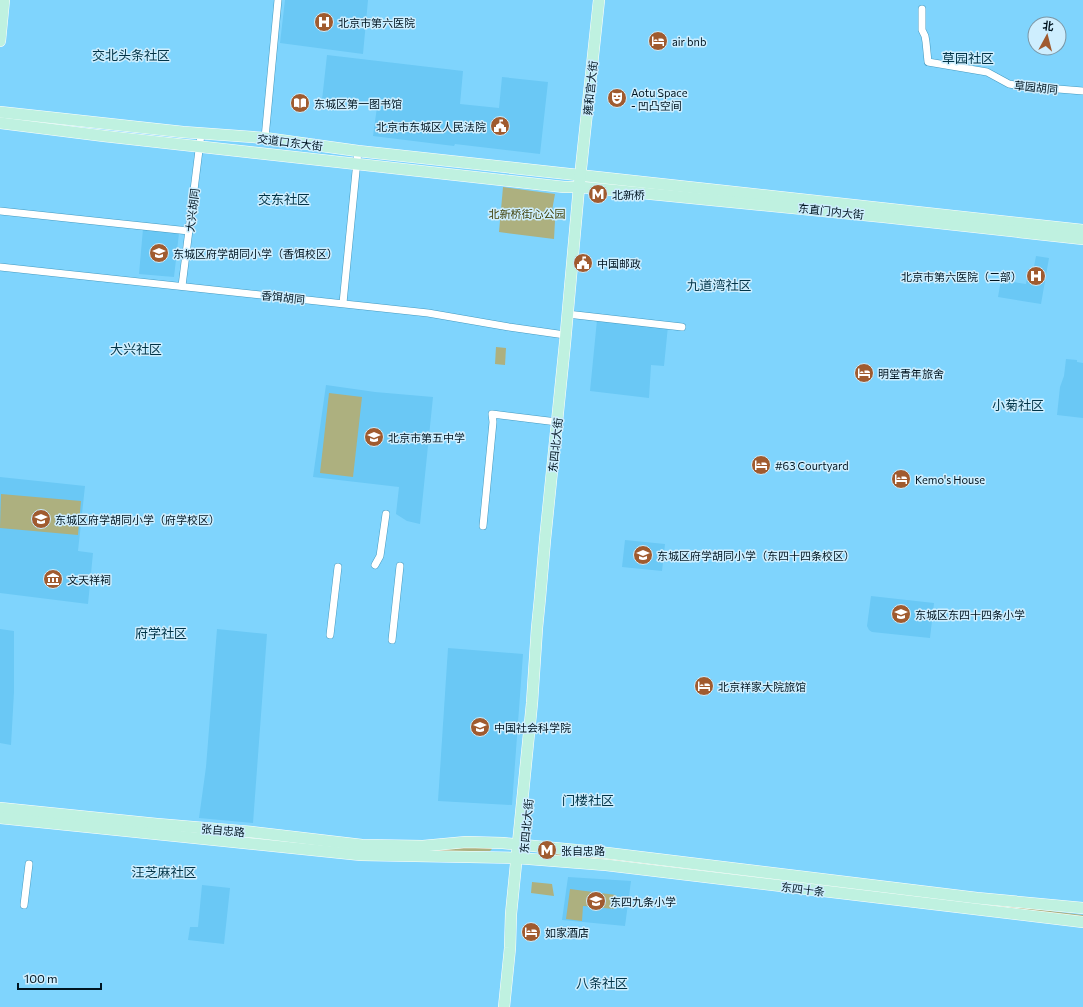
<svg xmlns="http://www.w3.org/2000/svg" width="1083" height="1007" viewBox="0 0 1083 1007" font-family="Commissioner,'Noto Sans SC',sans-serif">
  <style>
    .built { fill: #6ac8f5 }
    .green { fill: #adb07f }
    .lines { fill: none; stroke-linecap: round; stroke-linejoin: round }
    .minor-casing { stroke: #449ac1; stroke-width: 8 }
    .primary-casing { stroke: #fff; stroke-width: 12 }
    .minor { stroke: #fff; stroke-width: 7 }
    .primary { stroke: #bff1e0; stroke-width: 11 }
    .labels { text-anchor: middle; dominant-baseline: central; stroke-width: 3; stroke-linejoin: round; paint-order: stroke }
    .poi-label { font-size: 11px; fill: #001521; stroke: #ceeefe; text-anchor: start }
    .street-label { font-size: 11px; fill: #001521; stroke: #ceeefe }
    .park-label { font-size: 11px; fill: #41420b; stroke: #ceeefe }
    .quarter-label { font-size: 13px; fill: #003347; stroke: #ceeefe }
  </style>
  <rect width="100%" height="100%" fill="#7fd4fd"/>
  <g class="built">
    <path d="M285,0H368L363,54L280,43Z"/>
    <path d="M327,55L463,71L460,104L499,108L502,77L548,82L540,154L455,144L454,146L373,136L377,107L322,100Z"/>
    <path d="M143,229L179,233L174,277L139,274Z"/>
    <path d="M1036,256L1049,258L1041,304L998,297L1001,280L1026,284L1028,272H1033Z"/>
    <path d="M597,320L668,326L664,366L651,365L649,398L590,391Z"/>
    <path d="M1066,359L1077,360V362L1083,363V418L1057,415L1060,387L1064,376Z"/>
    <path d="M326,385L375,392L433,397L420,524L407,521L396,514L399,487L313,477Z"/>
    <path d="M0,477L85,486L78,551L93,553L88,604L0,593Z"/>
    <path d="M625,540L665,544L662,571L622,567Z"/>
    <path d="M871,596L934,603L930,638L872,632L869,630L867,626Z"/>
    <path d="M0,629L14,631V692L11,745L0,743Z"/>
    <path d="M217,629L267,634L253,823L199,818L206,767Z"/>
    <path d="M448,648L523,654L512,805L438,801Z"/>
    <path d="M568,877L631,881L625,926L562,920Z"/>
    <path d="M202,885L230,888L224,944L188,940L190,927H198Z"/>
  </g>
  <g class="green">
    <path d="M503,187L555,194L551,216L555,221L554,239L499,232Z"/>
    <path d="M496,347L506,348L505,365L495,364Z"/>
    <path d="M329,393L362,397L353,477L320,473Z"/>
    <path d="M1,494L81,501L78,535L0,528Z"/>
    <path d="M438,847H491L492,849L490,851H456L432,852L386,848Z"/>
    <path d="M538,851L617,858L848,886L849,888L609,860L581,859L538,854Z"/>
    <path d="M532,882L552,884L554,896L531,893Z"/>
    <path d="M570,889L616,895L614,909L583,906L582,921L566,919Z"/>
    <path d="M986,903L1083,915V917L986,905Z"/>
  </g>
  <g class="lines">
    <defs>
      <g id="minor">
        <path d="M922,9V30L925,36L926,42L928,62L987,72L1009,84L1021,86L1083,91"/>
        <path d="M265,138L278,0"/>
        <path d="M0,211L189,231"/>
        <path d="M0,267L428,313L509,327L565,335"/>
        <path d="M182,286L201,134"/>
        <path d="M343,303L358,151"/>
        <path d="M567,314L682,327"/>
        <path d="M483,526L493,422L492,414L557,422"/>
        <path d="M375,565L380,556L386,514"/>
        <path d="M330,635L338,567"/>
        <path d="M392,640L400,566"/>
        <path d="M24,905L29,864"/>
      </g>
      <g id="primary">
        <path d="M0,41L4,0"/>
        <path d="M0,112L183,132L265,138L358,151L1083,230"/>
        <path d="M0,123L104,136L564,187H579L621,191L884,217L1083,239"/>
        <path d="M0,808L157,824L252,832L362,845L423,846L466,842L503,843L607,853L977,898L1083,908"/>
        <path d="M0,818L361,855L517,858L606,865L1083,922"/>
        <path d="M504,1007L510,948L511,914L532,703L537,628L540,598L545,540L565,343L579,187L599,0"/>
      </g>
    </defs>
    <use href="#minor" class="minor-casing"/>
    <use href="#primary" class="primary-casing"/>
    <use href="#minor" class="minor"/>
    <use href="#primary" class="primary"/>
  </g>
  <defs>
    <symbol id="hospital-disc" viewBox="-11 -11 22 22"><circle r="9.5" fill="#a05b2f" stroke="#ceeefe"/><path d="M-5-5h3v3.5h4V-5h3V5h-3V1.5h-4V5h-3Z" fill="#fff"/></symbol>
    <symbol id="hotel-disc" viewBox="-11 -11 22 22"><circle r="9.5" fill="#a05b2f" stroke="#ceeefe"/><path d="M-6-4.5h1.5V1H6V5H4.5V3h-9V5H-6ZM-4 0a1.8 1.8 0 1 1 3.6 0ZM.5 0V-2.5h3Q6-2.5 6 0Z" fill="#fff"/></symbol>
    <symbol id="theatre-disc" viewBox="-11 -11 22 22"><circle r="9.5" fill="#a05b2f" stroke="#ceeefe"/><path d="M-5-5.5Q0-4 5-5.5V0Q5 5 0 6Q-5 5-5 0ZM-3.3-2.5H-1v1.5H-3.3ZM1-2.5H3.3v1.5H1ZM-2.8 1Q0 5.5 2.8 1Z" fill="#fff"/></symbol>
    <symbol id="library-disc" viewBox="-11 -11 22 22"><circle r="9.5" fill="#a05b2f" stroke="#ceeefe"/><path d="M-6-4Q-3-5.5-.7-3.5V5Q-3 3-6 4ZM6-4Q3-5.5 .7-3.5V5Q3 3 6 4Z" fill="#fff"/></symbol>
    <symbol id="civic-disc" viewBox="-11 -11 22 22"><circle r="9.5" fill="#a05b2f" stroke="#ceeefe"/><path d="M-.6-6.5H3V-4.5H.6V-3L4-1V1h2V6H-6V1h2V-1L-.6-3ZM-1.2 2.5V6h2.4V2.5Z" fill="#fff"/></symbol>
    <symbol id="metro-disc" viewBox="-11 -11 22 22"><circle r="9.5" fill="#a05b2f" stroke="#ceeefe"/><path d="M-5.5 5V-5H-3L0 0L3-5H5.5V5H3V-.5L0 4L-3-.5V5Z" fill="#fff"/></symbol>
    <symbol id="school-disc" viewBox="-11 -11 22 22"><circle r="9.5" fill="#a05b2f" stroke="#ceeefe"/><path d="M0-5L7-2L0 1L-7-2ZM-4 1L0 2.5L4 1V4Q0 6-4 4Z" fill="#fff"/></symbol>
    <symbol id="museum-disc" viewBox="-11 -11 22 22"><circle r="9.5" fill="#a05b2f" stroke="#ceeefe"/><path d="M0-6L6-3V-2H-6V-3ZM-5-1h2V3h-2ZM-1-1h2V3h-2ZM3-1h2V3H3ZM-6 4H6V6H-6Z" fill="#fff"/></symbol>
    <symbol id="university-disc" viewBox="-11 -11 22 22"><circle r="9.5" fill="#a05b2f" stroke="#ceeefe"/><path d="M0-5L7-2L0 1L-7-2ZM-4 1L0 2.5L4 1V4Q0 6-4 4Z" fill="#fff"/></symbol>
  </defs>
  <g fill-rule="evenodd">
    <use href="#hospital-disc" x="313" y="11" width="22" height="22"/>
    <use href="#hotel-disc" x="647" y="30" width="22" height="22"/>
    <use href="#theatre-disc" x="606" y="87" width="22" height="22"/>
    <use href="#library-disc" x="289" y="92" width="22" height="22"/>
    <use href="#civic-disc" x="489" y="115" width="22" height="22"/>
    <use href="#metro-disc" x="587" y="183" width="22" height="22"/>
    <use href="#school-disc" x="148" y="242" width="22" height="22"/>
    <use href="#civic-disc" x="572" y="252" width="22" height="22"/>
    <use href="#hospital-disc" x="1025" y="265" width="22" height="22"/>
    <use href="#hotel-disc" x="853" y="362" width="22" height="22"/>
    <use href="#school-disc" x="363" y="426" width="22" height="22"/>
    <use href="#hotel-disc" x="750" y="454" width="22" height="22"/>
    <use href="#hotel-disc" x="890" y="468" width="22" height="22"/>
    <use href="#school-disc" x="30" y="508" width="22" height="22"/>
    <use href="#school-disc" x="632" y="544" width="22" height="22"/>
    <use href="#museum-disc" x="42" y="568" width="22" height="22"/>
    <use href="#school-disc" x="890" y="603" width="22" height="22"/>
    <use href="#hotel-disc" x="693" y="675" width="22" height="22"/>
    <use href="#university-disc" x="469" y="716" width="22" height="22"/>
    <use href="#metro-disc" x="536" y="839" width="22" height="22"/>
    <use href="#school-disc" x="585" y="890" width="22" height="22"/>
    <use href="#hotel-disc" x="520" y="921" width="22" height="22"/>
  </g>
  <g class="labels">
    <g class="poi-label">
      <text x="338" y="22">北京市第六医院</text>
      <text x="672" y="41">air bnb</text>
      <text x="631" y="92">Aotu Space<tspan x="631" dy="13">- 凹凸空间</tspan></text>
      <text x="314" y="103">东城区第一图书馆</text>
      <text x="486" y="126" text-anchor="end">北京市东城区人民法院</text>
      <text x="612" y="194">北新桥</text>
      <text x="173" y="253">东城区府学胡同小学（香饵校区）</text>
      <text x="597" y="263">中国邮政</text>
      <text x="1022" y="276" text-anchor="end">北京市第六医院（二部）</text>
      <text x="878" y="373">明堂青年旅舍</text>
      <text x="388" y="437">北京市第五中学</text>
      <text x="775" y="465">#63 Courtyard</text>
      <text x="915" y="479">Kemo's House</text>
      <text x="55" y="519">东城区府学胡同小学（府学校区）</text>
      <text x="657" y="555">东城区府学胡同小学（东四十四条校区）</text>
      <text x="67" y="579">文天祥祠</text>
      <text x="915" y="614">东城区东四十四条小学</text>
      <text x="718" y="686">北京祥家大院旅馆</text>
      <text x="494" y="727">中国社会科学院</text>
      <text x="561" y="850">张自忠路</text>
      <text x="610" y="901">东四九条小学</text>
      <text x="545" y="932">如家酒店</text>
    </g>
    <g class="street-label">
      <text transform="translate(1036 87) rotate(6)">草园胡同</text>
      <text transform="translate(590 88) rotate(-84)">雍和宫大街</text>
      <text transform="translate(290 142) rotate(7)">交道口东大街</text>
      <text transform="translate(192 210) rotate(-83)">大兴胡同</text>
      <text transform="translate(831 211) rotate(6)">东直门内大街</text>
      <text transform="translate(283 297) rotate(6)">香饵胡同</text>
      <text transform="translate(555 445) rotate(-84)">东四北大街</text>
      <text transform="translate(526 826) rotate(-85)">东四北大街</text>
      <text transform="translate(223 830) rotate(5)">张自忠路</text>
      <text transform="translate(803 889) rotate(7)">东四十条</text>
    </g>
    <g class="park-label">
      <text x="527" y="213">北新桥街心公园</text>
    </g>
    <g class="quarter-label">
      <text x="131" y="55">交北头条社区</text>
      <text x="968" y="58">草园社区</text>
      <text x="284" y="199">交东社区</text>
      <text x="719" y="285">九道湾社区</text>
      <text x="136" y="349">大兴社区</text>
      <text x="1018" y="405">小菊社区</text>
      <text x="161" y="633">府学社区</text>
      <text x="588" y="800">门楼社区</text>
      <text x="164" y="872">汪芝麻社区</text>
      <text x="602" y="983">八条社区</text>
    </g>
  </g>
  <g transform="translate(1047 36) rotate(7)"><circle r="19" fill="#ceeefe" stroke="#7c97a6"/>
  <path d="M0-3L7 15L0 10L-7 15Z" fill="#a05b2f"/>
  <text y="-6" font-size="11" font-weight="bold" text-anchor="middle" fill="#001521">北</text>
  </g>
  <path d="M18 983v6h83v-6" fill="none" stroke="#001521" stroke-width="2"/>
  <text x="24" y="983" font-size="12" fill="#001521" stroke="#ceeefe" stroke-width="3" paint-order="stroke">100 m</text>
</svg>
